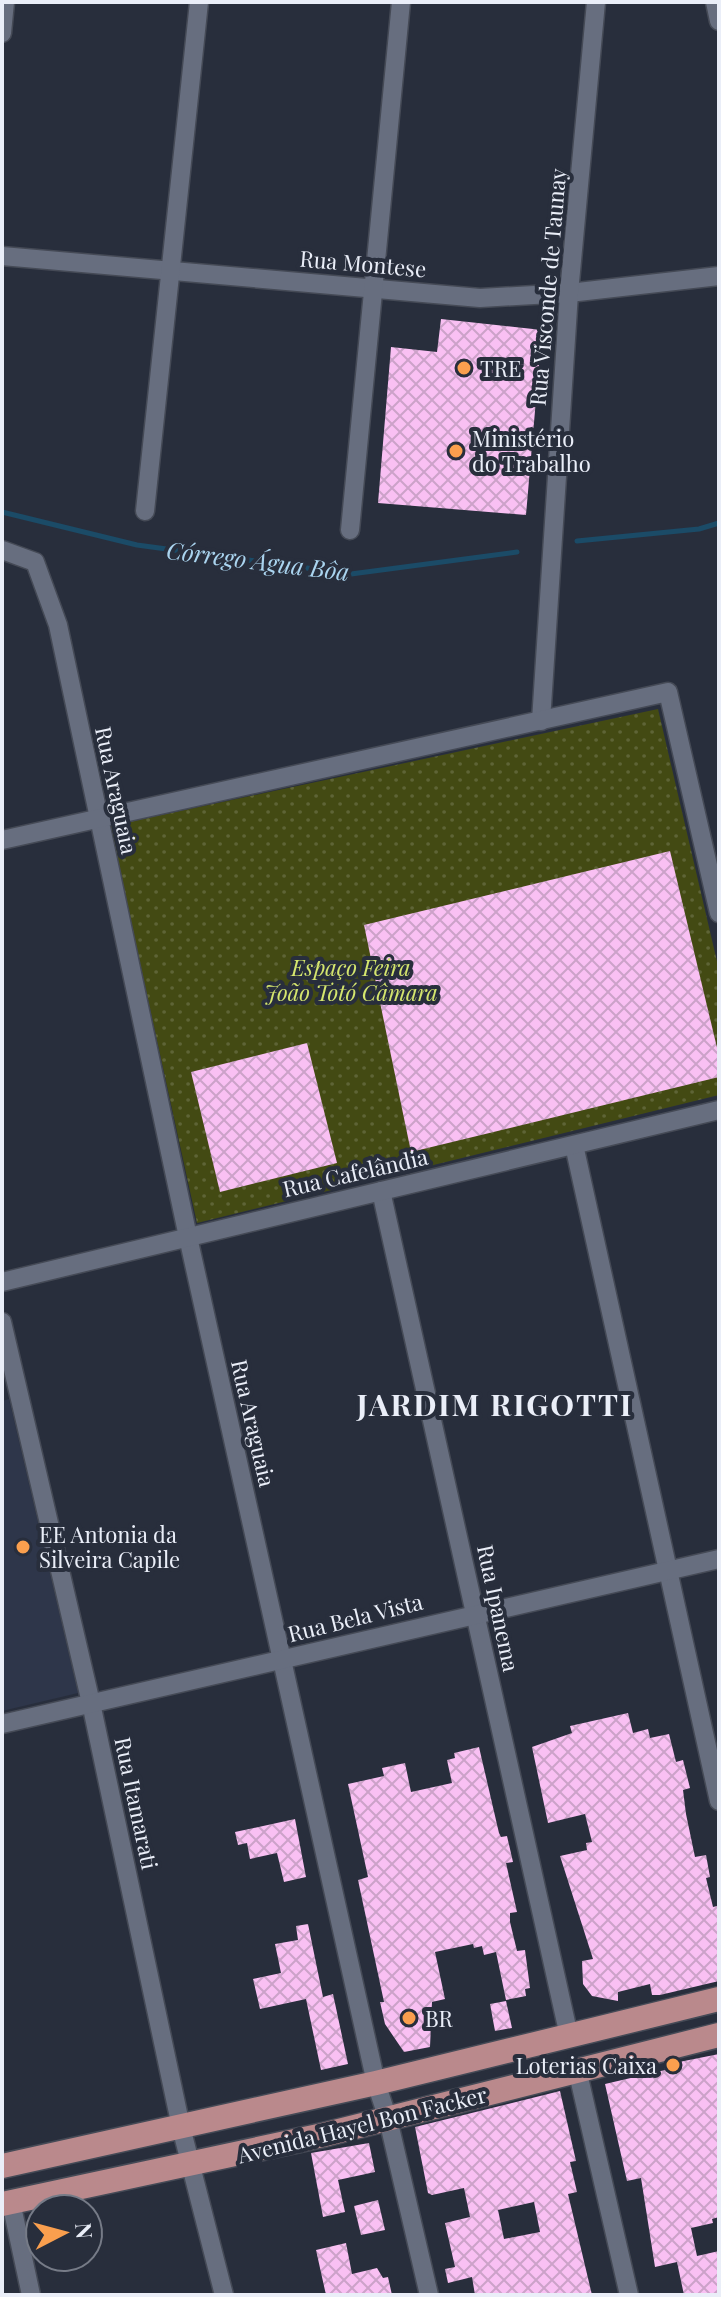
<svg xmlns="http://www.w3.org/2000/svg" width="721" height="2297" viewBox="0 0 721 2297" font-family="'Playfair Display',serif">
  <style>
    .built { fill: #2e364a }
    .park { fill: url(#park-dots) }
    .lines { fill: none; stroke-linecap: round; stroke-linejoin: round }
    .stream { stroke: #1b4b67; stroke-width: 5 }
    .building { fill: url(#building-cross-hatch); fill-rule: evenodd }
    .minor-casing { stroke: #454a56; stroke-width: 21 }
    .major-casing { stroke: #454a56; stroke-width: 27 }
    .minor { stroke: #676e7f; stroke-width: 18 }
    .major { stroke: #ba898c; stroke-width: 24 }
    .poi-dot { fill: #fa9f4e; stroke: #282e3c; stroke-width: 3 }
    .labels { text-anchor: middle; dominant-baseline: central; stroke-width: 8; stroke-linejoin: round; paint-order: stroke }
    .street-label { font-size: 22px; fill: #eaeef8; stroke: #282e3c }
    .poi-label { font-size: 22px; fill: #eaeef8; stroke: #282e3c; text-anchor: start }
    .park-label { font-size: 22px; font-style: italic; fill: #d5e66e; stroke: #282e3c }
    .water-label { font-size: 24px; font-style: italic; fill: #aad4ef; stroke: #282e3c }
    .district-label { font-size: 30px; font-weight: bold; letter-spacing: 2px; fill: #eaeef8; stroke: #282e3c }
  </style>
  <defs>
    <pattern id="park-dots" width="8" height="8" patternUnits="userSpaceOnUse" patternTransform="scale(2)"><rect width="8" height="8" fill="#434a13"/><path d="M2 2h.1M6 6h.1" fill="none" stroke="#5e6436" stroke-width="1.8" stroke-linecap="round"/></pattern>
    <pattern id="building-cross-hatch" width="8" height="8" patternUnits="userSpaceOnUse" patternTransform="scale(2)"><rect width="8" height="8" fill="#f9c0f3"/><path d="M0 0l8 8M0 8l8-8" fill="none" stroke="#cca2c9"/></pattern>
  </defs>
  <rect width="100%" height="100%" fill="#282e3c"/>
  <path class="built" d="M9,1399L78,1693L2,1711V1401Z"/>
  <path class="park" d="M658,709L719,970V1095L197,1223L110,826Z"/>
  <g class="lines">
    <g class="stream">
      <path d="M2,512L137,545L351,574L517,552"/>
      <path d="M577,541L699,529L719,523"/>
    </g>
  </g>
  <g class="building">
    <path d="M441,319L542,330L526,515L378,503L391,347L437,352Z"/>
    <path d="M670,851L719,1056V1077L411,1152L364,925Z"/>
    <path d="M307,1043L337,1163L220,1192L191,1072Z"/>
    <path d="M628,1713L633,1733L648,1729L650,1738L669,1734L676,1762L683,1760L690,1788L683,1790L686,1814L695,1857L706,1855L710,1877L706,1878L713,1907L717,1906L719,1914V1981L660,1995H652L650,1984L618,1992V2001L592,1996L583,1984L582,1961L593,1959L560,1856L587,1850L586,1843L592,1842L585,1814L548,1823L532,1747L572,1733L570,1726Z"/>
    <path d="M479,1747L499,1833L501,1837L507,1836L513,1862L506,1863L517,1912L510,1913V1922L517,1951L525,1950L530,1988L525,1989L526,1996L506,2000L496,1952L484,1955L482,1946L474,1948L473,1944L435,1952L445,1999L432,2002L430,2047L404,2052L385,2024L380,2002H384L358,1880L368,1877L348,1784L384,1776L382,1768L405,1763L411,1792L452,1783L447,1760L455,1758L454,1753Z"/>
    <path d="M295,1819L306,1877L284,1882L277,1853L250,1859L247,1843L238,1845L235,1832Z"/>
    <path d="M308,1924L323,1997L333,1994L348,2064L321,2070L306,1999L260,2009L253,1979L281,1973L275,1944L298,1940L296,1926Z"/>
    <path d="M506,2001L512,2028L495,2031L490,2004Z"/>
    <path d="M719,2054V2217L712,2219L713,2223L691,2228L697,2256L719,2251V2295H684L677,2262L655,2267L641,2178L627,2181L605,2084L665,2070L664,2065Z"/>
    <path d="M560,2091L576,2161L570,2162L577,2192L568,2194L592,2295H475L472,2277L448,2283L445,2269L455,2267L445,2223L470,2217L464,2188L432,2195L428,2193L415,2127ZM534,2202L540,2232L504,2239L498,2210Z"/>
    <path d="M369,2143L375,2172L338,2180L345,2212L323,2217L311,2153Z"/>
    <path d="M378,2200L385,2230L361,2235L354,2206Z"/>
    <path d="M346,2243L352,2274L377,2268L383,2278L388,2277L392,2295H326L316,2250Z"/>
  </g>
  <g class="lines">
    <defs>
      <g id="minor">
        <path d="M715,2L719,21"/>
        <path d="M2,33L5,2"/>
        <path d="M2,256L480,298L569,293L719,276"/>
        <path d="M145,511L199,2"/>
        <path d="M350,530L401,2"/>
        <path d="M2,550L35,562L58,625L188,1237L376,2083L388,2119L429,2295"/>
        <path d="M541,721L569,293L596,2"/>
        <path d="M2,840L668,692L719,913"/>
        <path d="M574,1145L719,1801"/>
        <path d="M381,1191L569,2036"/>
        <path d="M2,1282L719,1110"/>
        <path d="M2,1322L91,1703L181,2127L224,2295"/>
        <path d="M2,1724L719,1559"/>
        <path d="M577,2069L629,2295"/>
        <path d="M11,2202L31,2295"/>
      </g>
      <g id="major">
        <path d="M2,2166L376,2083L719,1999"/>
        <path d="M2,2204L323,2135L719,2035"/>
      </g>
    </defs>
    <use href="#minor" class="minor-casing"/>
    <use href="#major" class="major-casing"/>
    <use href="#minor" class="minor"/>
    <use href="#major" class="major"/>
  </g>
  <g class="poi-dot">
    <circle cx="464" cy="368" r="8"/>
    <circle cx="456" cy="451" r="8"/>
    <circle cx="23" cy="1547" r="8"/>
    <circle cx="409" cy="2018" r="8"/>
    <circle cx="673" cy="2065" r="8"/>
  </g>
  <g class="labels">
    <g class="street-label">
      <text transform="translate(363 263) rotate(5)">Rua Montese</text>
      <text transform="translate(547 287) rotate(-85)">Rua Visconde de Taunay</text>
      <text transform="translate(117 790) rotate(78)">Rua Araguaia</text>
      <text transform="translate(355 1172) rotate(-13)">Rua Cafelândia</text>
      <text transform="translate(254 1423) rotate(77)">Rua Araguaia</text>
      <text transform="translate(499 1608) rotate(78)">Rua Ipanema</text>
      <text transform="translate(355 1617) rotate(-14)">Rua Bela Vista</text>
      <text transform="translate(137 1803) rotate(78)">Rua Itamarati</text>
      <text transform="translate(362 2124) rotate(-14)">Avenida Hayel Bon Facker</text>
    </g>
    <g class="poi-label">
      <text x="480" y="368">TRE</text>
      <text x="472" y="438">Ministério<tspan x="472" dy="25">do Trabalho</tspan></text>
      <text x="39" y="1534">EE Antonia da<tspan x="39" dy="25">Silveira Capile</tspan></text>
      <text x="425" y="2018">BR</text>
      <text x="657" y="2065" text-anchor="end">Loterias Caixa</text>
    </g>
    <g class="park-label">
      <text x="351" y="967">Espaço Feira<tspan x="351" dy="25">João Totó Câmara</tspan></text>
    </g>
    <g class="water-label">
      <text transform="translate(258 560) rotate(7)">Córrego Água Bôa</text>
    </g>
    <g class="district-label">
      <text x="495" y="1404">JARDIM RIGOTTI</text>
    </g>
  </g>
  <rect width="721" height="2297" fill="none" stroke="#eaeef8" stroke-width="8"/>
  <g transform="translate(64 2233) rotate(84)"><circle r="38" fill="#282e3c" stroke="#767b87" stroke-width="2"/>
  <path d="M0-6L14 30L0 20L-14 30Z" fill="#fa9f4e"/>
  <text y="-12" font-size="22" font-weight="bold" text-anchor="middle" fill="#eaeef8">N</text>
  </g>
</svg>
